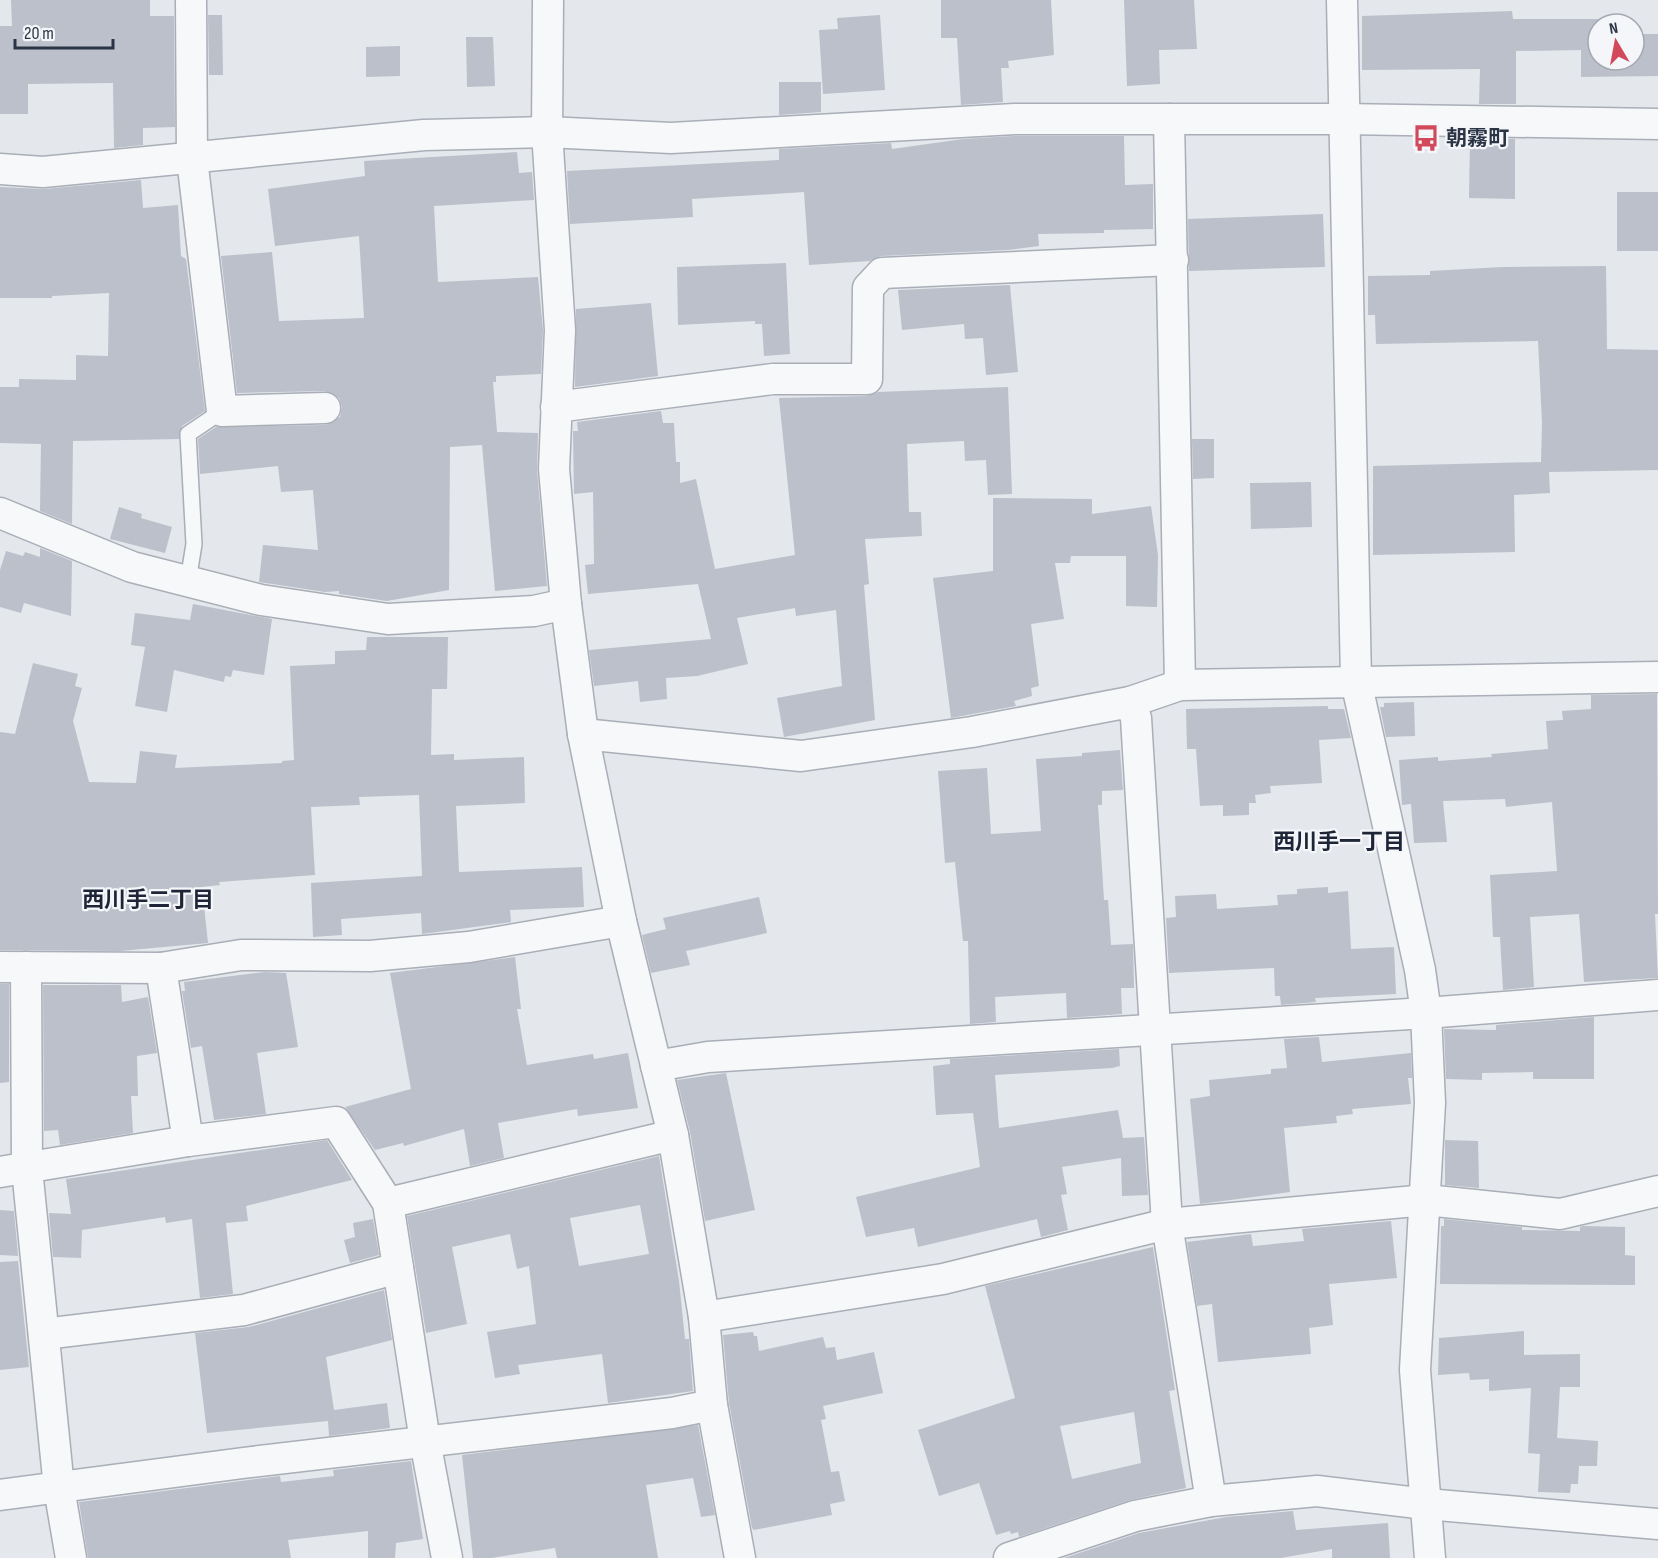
<svg xmlns="http://www.w3.org/2000/svg" width="1658" height="1558" viewBox="0 0 1658 1558" font-family="'Sofia Sans Condensed','Noto Sans JP',sans-serif">
  <style>
    .building { fill: #bbc0ca; fill-rule: evenodd }
    .lines { fill: none; stroke-linecap: round; stroke-linejoin: round }
    .lane-casing { stroke: #a9aeb7; stroke-width: 18 }
    .street-casing { stroke: #a9aeb7; stroke-width: 33 }
    .lane { stroke: #f7f8fa; stroke-width: 15 }
    .street { stroke: #f7f8fa; stroke-width: 30 }
    .labels { text-anchor: middle; dominant-baseline: central; stroke-width: 4.5; stroke-linejoin: round; paint-order: stroke }
    .poi-label { font-size: 21px; font-weight: bold; fill: #2b3445; stroke: #f4f6f9; text-anchor: start }
    .neighbourhood-label { font-size: 22px; font-weight: bold; fill: #1d2536; stroke: #f4f6f9 }
  </style>
  <rect width="100%" height="100%" fill="#e4e7ec"/>
  <g class="building">
    <path d="M11,0H150V16H174L175,127L143,128V145L114,148L113,83L28,84V114H0V26H12Z"/>
    <path d="M941,0H1051L1054,55L1008,61L1009,68H1001L1003,102L961,105L957,38H941Z"/>
    <path d="M1124,0H1194L1197,49L1159,50L1160,84L1127,86Z"/>
    <path d="M1512,11L1513,19H1627V24H1598V60H1634V34H1658V76L1581,77V50L1516,51V104H1479L1480,69L1362,70V16Z"/>
    <path d="M208,15H222L223,75H209Z"/>
    <path d="M880,15L885,90L823,94L819,30L838,29L837,18Z"/>
    <path d="M466,37H493L495,86L467,87Z"/>
    <path d="M400,46V76L366,77V47Z"/>
    <path d="M779,82H821V112L779,115Z"/>
    <path d="M1013,136H1124L1125,185L1153,184V229L1104,230V233L1038,234L1039,246L1007,250L881,256L870,261L809,265L804,192L692,199L693,217L570,224L567,171L779,160V149L891,143L892,149L963,139Z"/>
    <path d="M1470,138L1515,139V199L1469,198Z"/>
    <path d="M517,152L519,173L532,172L534,200L434,206L438,282L538,277L543,330L541,374L496,376V382H493L497,432L538,433L537,470L547,586L495,591L482,445L450,447L449,590L387,601L339,594V591L325,592L259,582L263,545L318,550L313,490L281,492L278,466L200,474L198,439L216,427L326,425L340,417L342,407L339,398L325,391L237,393L221,256L272,252L279,321L364,318L359,236L275,246L268,189L365,176L364,161Z"/>
    <path d="M141,180L143,208L178,205L181,256L186,259L205,411L182,426L179,439L73,441L72,524L40,511L41,444L0,443V387H19V379L76,380V355L108,356L109,293L52,296V298H0V187L44,189Z"/>
    <rect x="1617" y="192" width="41" height="59"/>
    <path d="M1323,214L1325,267L1189,271L1188,219Z"/>
    <path d="M786,263L790,354L764,356L762,324H755V321L678,325L677,267Z"/>
    <path d="M1606,266L1607,349L1658,350V470L1549,472L1550,493L1514,495L1515,552L1373,555V466L1541,462L1542,423L1538,341L1376,344L1375,315H1368V276L1430,275V271L1502,267Z"/>
    <path d="M1010,285L1018,372L986,375L983,338L965,339L964,324L902,330L898,290Z"/>
    <path d="M651,303L658,376L575,387L576,309Z"/>
    <path d="M1008,387L1012,494L988,495L986,460L965,461L964,441L907,444L909,512H921L922,536L865,539L869,584L864,585L875,720L784,737L777,698L842,686L836,610L796,616L795,608L737,618L748,664L697,676L666,678L667,699L640,702L638,681L594,686L589,650L711,639L698,584L588,594L585,565L594,564L593,492L574,494L573,431H578L577,422L661,411L663,423H674L676,462H680V483L696,479L715,569L795,555L779,398L867,396L878,392Z"/>
    <path d="M1192,439H1214V478L1193,479Z"/>
    <path d="M1311,482L1312,527L1251,529L1250,483Z"/>
    <path d="M993,498L1092,499V514L1151,506L1158,555L1157,607L1126,606V556H1071L1070,563H1055L1064,619L1031,624L1039,686L1031,688L1032,696L1014,701L1016,706L951,718L933,578L993,571Z"/>
    <path d="M119,507L142,514L141,518L172,527L165,553L110,539Z"/>
    <path d="M40,548L72,561L71,616L24,603L21,613L0,607V570L6,551L23,556L25,552L40,557Z"/>
    <path d="M193,604L272,619L264,675L233,670L231,677L225,676L224,682L174,670L167,712L135,706L145,647L131,645L135,613L190,620Z"/>
    <path d="M367,637H448L447,689H432L431,755L454,754V760L524,757L525,803L456,806L459,872L582,867L584,907L510,910L511,922L422,934L421,913L341,919L342,935L313,937L311,883L422,876L419,795L359,797L360,805L311,807L315,875L219,882L220,885L202,887L208,943L120,951L0,950V732L15,734L33,663L78,674L75,686L82,688L73,721L89,782L136,783L140,751L177,755L175,768L282,763V761L294,760L290,666L335,664V651L366,650Z"/>
    <path d="M1657,694L1658,914H1655L1658,978L1584,982L1579,914L1530,917L1534,987L1503,990L1500,937H1493L1490,875L1557,871L1552,802L1506,807L1505,799L1443,801L1447,842L1414,843L1411,804L1402,805L1399,760L1438,757V761L1492,757L1491,754L1548,749L1546,721L1563,720L1562,711L1591,709V695Z"/>
    <path d="M1414,702L1415,736L1386,737L1380,707H1384V703Z"/>
    <path d="M1328,706V709H1344L1351,738L1319,740L1322,783L1270,786L1271,793L1255,795L1256,803H1249V815L1223,816V805L1200,806L1196,749H1187L1186,709Z"/>
    <path d="M1120,750L1123,790L1102,791V805H1098L1104,900H1108L1111,945L1133,944L1134,988H1121L1122,1014L1067,1018L1066,993L995,997L996,1022L970,1024L968,941H963L955,862L945,863L938,771L987,768L991,834L1041,831L1036,759L1082,756V753Z"/>
    <path d="M1328,887V893L1348,891L1351,949L1394,947L1396,994L1315,998L1316,1002L1281,1005L1280,996H1275L1274,968L1169,973L1166,918L1176,917L1175,896L1216,894L1217,909L1278,905L1277,895L1297,894V889Z"/>
    <path d="M759,897L767,933L686,951L690,965L651,973L642,935L666,929L663,918Z"/>
    <path d="M515,957L521,1009H517L527,1065L593,1054L594,1059L628,1053L638,1108L578,1116L577,1109L498,1123L504,1158L470,1166L464,1129L404,1146L403,1143L375,1150L345,1107L411,1089L390,973Z"/>
    <path d="M265,972L286,973L298,1047L257,1053L266,1114L214,1120L202,1046L191,1048L182,991H185L184,982Z"/>
    <path d="M0,984H9V1082L0,1083Z"/>
    <path d="M43,985H121L122,1002L148,997L157,1053L137,1056L138,1096H131L133,1133L60,1145L58,1130L44,1131Z"/>
    <path d="M1594,1017V1079H1533V1072L1482,1073V1080L1446,1079L1444,1029L1496,1030V1025Z"/>
    <path d="M1319,1037L1322,1062L1411,1053L1412,1078H1408L1411,1104L1352,1109L1353,1114L1336,1116L1337,1123L1284,1128L1290,1192L1200,1204L1190,1099L1210,1096L1209,1080L1271,1074V1069L1287,1068L1284,1039Z"/>
    <path d="M1119,1049L1120,1066L1112,1068L995,1075L999,1128L1118,1110L1123,1138L1144,1137L1148,1195L1122,1196L1121,1158L1062,1167L1067,1194L1061,1195L1068,1230L1041,1237L1037,1219L918,1247L914,1228L866,1237L856,1197L980,1167L973,1113L936,1115L933,1066L950,1064V1059Z"/>
    <path d="M726,1073L755,1210L705,1221L690,1132L677,1080Z"/>
    <path d="M327,1140L352,1180L246,1206L248,1221L226,1223L233,1294L200,1298L192,1219L166,1223L165,1217L82,1230L81,1258L53,1257L49,1213L71,1214L66,1179Z"/>
    <path d="M1445,1140L1478,1141L1479,1188L1445,1185Z"/>
    <path d="M659,1156L679,1281L685,1339H689L693,1391L608,1403L602,1354L518,1365L520,1374L495,1378L487,1332L536,1324L529,1266L517,1269L510,1234L452,1247L467,1324L426,1333L407,1216ZM640,1205L649,1254L579,1266L570,1218Z"/>
    <path d="M0,1210L14,1211L18,1256L0,1255Z"/>
    <path d="M373,1219L379,1255L350,1263L344,1240L355,1237L353,1223Z"/>
    <path d="M1444,1219L1522,1227V1230L1580,1231V1227L1583,1226L1625,1227V1255L1635,1256V1285L1440,1284L1441,1226H1444Z"/>
    <path d="M1391,1221L1397,1278L1329,1284L1333,1325L1309,1328L1311,1354L1218,1362L1212,1304L1197,1306L1187,1242L1251,1234L1253,1246L1304,1241L1302,1229Z"/>
    <path d="M1153,1247L1175,1390L1169,1391L1186,1488L1130,1500L1019,1537L1018,1532L1011,1534L1010,1531L996,1535L979,1483L939,1496L918,1430L1015,1398L985,1286ZM1134,1412L1141,1463L1072,1479L1060,1426Z"/>
    <path d="M18,1261L29,1367L0,1370V1262Z"/>
    <path d="M384,1290L392,1340L326,1357L334,1410L387,1403L390,1428L329,1436L328,1421L207,1433L195,1333L249,1327Z"/>
    <path d="M1524,1331V1355L1580,1354V1387H1560L1557,1438L1598,1441L1597,1466H1579L1578,1484H1571L1570,1493L1538,1492L1540,1454L1528,1453L1531,1388L1489,1391V1379L1470,1380L1469,1373L1438,1375L1439,1338Z"/>
    <path d="M753,1332L754,1336H757L759,1351L823,1337L826,1348L835,1347L837,1360L874,1352L883,1393L823,1406L826,1419L821,1420L831,1472L839,1471L845,1501L830,1504L832,1515L754,1530L752,1528L729,1403L723,1335Z"/>
    <path d="M698,1425L715,1515L701,1517L693,1478L646,1485L658,1558H557L555,1548L491,1558H473L462,1455Z"/>
    <path d="M411,1461L423,1539L396,1543L395,1558H368V1531L288,1540L291,1558H88L79,1502L280,1476L281,1482L334,1476L333,1470Z"/>
    <path d="M1293,1511L1296,1530L1388,1523L1390,1558H1332V1549L1281,1558H1064L1139,1533L1226,1517Z"/>
  </g>
  <g class="lines">
    <defs>
      <path id="lane" d="M188,581L194,544L188,434L222,411"/>
      <g id="street">
        <path d="M191,0L192,159L222,411L325,408"/>
        <path d="M548,0L547,132L560,330L554,469L566,604L583,734L621,921L673,1135L704,1317L712,1405L740,1558"/>
        <path d="M1342,0L1356,681L1420,970L1426,1013L1430,1103L1415,1370L1430,1558"/>
        <path d="M1169,119L1180,685"/>
        <path d="M0,169L43,172L424,135L547,132L671,138L1015,119H1343L1658,124"/>
        <path d="M556,407L773,379H867L868,288L882,273L1173,260"/>
        <path d="M0,513L132,567L261,600L388,619L534,611L566,604"/>
        <path d="M1130,702L1136,718L1167,1224L1211,1501"/>
        <path d="M583,734L801,756L972,732L1130,702L1180,685L1658,677"/>
        <path d="M0,967L161,968L241,955L370,956L469,947L621,921"/>
        <path d="M26,967L27,1169L59,1488L71,1558"/>
        <path d="M656,1066L708,1057L1426,1013L1658,995"/>
        <path d="M188,1141L336,1122L388,1203L425,1441L447,1558"/>
        <path d="M0,1172L188,1141L161,968"/>
        <path d="M388,1203L673,1135"/>
        <path d="M704,1317L943,1279L1167,1224L1426,1200L1560,1214L1658,1191"/>
        <path d="M44,1334L244,1310L398,1268"/>
        <path d="M0,1495L243,1463L672,1413L712,1405"/>
        <path d="M1009,1558L1135,1516L1211,1501L1317,1491L1426,1504L1658,1524"/>
      </g>
    </defs>
    <use href="#lane" class="lane-casing"/>
    <use href="#street" class="street-casing"/>
    <use href="#lane" class="lane"/>
    <use href="#street" class="street"/>
  </g>
  <defs>
    <symbol id="bus-bare" viewBox="-9 -9 18 18"><path d="M-5-6H5V4H4V6H2V4H-2V6H-4V4H-5ZM-3.5-4V0h7V-4ZM-3.5 1.2v1.5H-2V1.2ZM2 1.2v1.5H3.5V1.2Z" fill="#d1495b" stroke="#f4f6f9" stroke-width="2.5" paint-order="stroke"/></symbol>
  </defs>
  <g fill-rule="evenodd">
    <use href="#bus-bare" x="1407" y="119" width="38" height="38"/>
  </g>
  <g class="labels">
    <g class="poi-label">
      <text x="1446" y="138">朝霧町</text>
    </g>
    <g class="neighbourhood-label">
      <text x="1339" y="842">西川手一丁目</text>
      <text x="148" y="900">西川手二丁目</text>
    </g>
  </g>
  <g transform="translate(1616 42) rotate(350)"><circle r="28" fill="#f4f6f9" stroke="#a4a8b1" stroke-width="1.5"/>
  <path d="M0-4.5L10 22L0 15L-10 22Z" fill="#d1495b"/>
  <text y="-9" font-size="16" font-weight="bold" text-anchor="middle" fill="#2b3445">N</text>
  </g>
  <path d="M15 39v9h98v-9" fill="none" stroke="#2b3445" stroke-width="3"/>
  <text x="24" y="39" font-size="18" fill="#2b3445" stroke="#f4f6f9" stroke-width="4.5" paint-order="stroke">20 m</text>
</svg>
